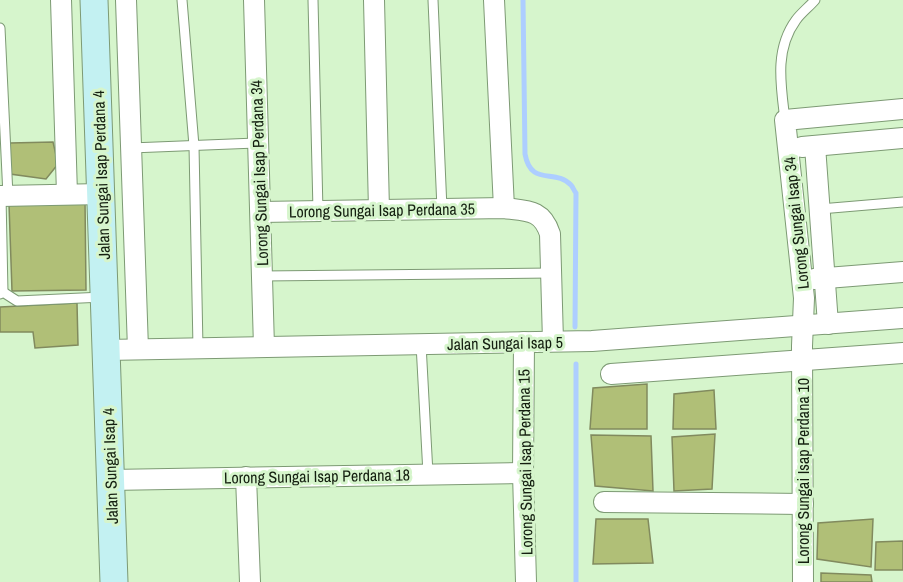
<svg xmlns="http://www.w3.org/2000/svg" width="903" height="582" viewBox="0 0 903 582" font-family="'Archivo Narrow',sans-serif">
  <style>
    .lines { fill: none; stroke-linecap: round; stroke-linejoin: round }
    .stream { stroke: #adceff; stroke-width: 5 }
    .building { fill: #b0bf77; stroke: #818a5e; stroke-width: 1.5 }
    .lane-casing { stroke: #7d9a74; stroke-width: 11 }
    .street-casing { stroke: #7d9a74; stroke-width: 22 }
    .secondary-casing { stroke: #7d9a74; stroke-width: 29 }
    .lane { stroke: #fff; stroke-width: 9 }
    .street { stroke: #fff; stroke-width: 20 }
    .secondary { stroke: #c3f1f2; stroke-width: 27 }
    .labels { text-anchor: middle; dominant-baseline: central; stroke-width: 6; stroke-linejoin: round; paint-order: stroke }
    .street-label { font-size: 16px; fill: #141f10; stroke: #d6f5cc }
  </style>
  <rect width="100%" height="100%" fill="#d6f5cc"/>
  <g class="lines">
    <g class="stream">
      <path d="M523,0L525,154C531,187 555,168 571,185C573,187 574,191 576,193L575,327"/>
      <path d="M576,364V582"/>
    </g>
  </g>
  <g class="building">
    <path d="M53,142L58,164L46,179L10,174V143Z"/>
    <path d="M85,200L86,290L12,291L9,204Z"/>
    <path d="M77,303L78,345L35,348L33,332H0V307Z"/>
    <path d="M647,384V429H590L593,388Z"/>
    <path d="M714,390L716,429H673L674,394Z"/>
    <path d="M715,434L712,489L674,491L672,437Z"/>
    <path d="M591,435L651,436L653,491L595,486Z"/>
    <path d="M596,519H648L653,563L593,564Z"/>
    <path d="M873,519L871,567L817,559L818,523Z"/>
    <path d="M903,541V570H875L876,542Z"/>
    <path d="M821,573L871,575L872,582H821Z"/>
  </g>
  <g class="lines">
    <defs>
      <g id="lane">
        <path d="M182,0L194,146L198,348"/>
        <path d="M313,0L318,211"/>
        <path d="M433,0L442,209"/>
        <path d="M0,28L8,196"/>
        <path d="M785,120C781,86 774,50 796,20C801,13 809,7 815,0"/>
        <path d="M131,148L258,143"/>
        <path d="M820,209L903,202"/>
        <path d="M262,276L551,273"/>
        <path d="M3,292L17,301L103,297"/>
        <path d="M0,294L3,292L1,196"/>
        <path d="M421,344L428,474"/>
      </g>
      <g id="street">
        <path d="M61,0L67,194"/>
        <path d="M126,0L138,349"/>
        <path d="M254,0L264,347"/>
        <path d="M374,0L379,210"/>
        <path d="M494,0L504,208"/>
        <path d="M815,146L828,324"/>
        <path d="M802,147L903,138"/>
        <path d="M0,196L102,194"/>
        <path d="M261,212L504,208C527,211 542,209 550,234L553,341"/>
        <path d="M814,279L903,272"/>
        <path d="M524,342L523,473L526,582"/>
        <path d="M106,350L592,341L903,318"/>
        <path d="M611,374L903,353"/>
        <path d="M246,477L250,582"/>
        <path d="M110,480L523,473"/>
        <path d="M604,502L803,504"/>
        <path d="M803,582L802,346L804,298L785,120L903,109"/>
      </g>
      <path id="secondary" d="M94,0L114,582"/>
    </defs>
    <use href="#lane" class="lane-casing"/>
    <use href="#street" class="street-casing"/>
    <use href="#secondary" class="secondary-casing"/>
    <use href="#lane" class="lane"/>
    <use href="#street" class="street"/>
    <use href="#secondary" class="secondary"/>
  </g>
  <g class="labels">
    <g class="street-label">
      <text transform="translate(259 173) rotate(-92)">Lorong Sungai Isap Perdana 34</text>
      <text transform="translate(101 175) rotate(-92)">Jalan Sungai Isap Perdana 4</text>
      <text transform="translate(382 210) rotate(-1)">Lorong Sungai Isap Perdana 35</text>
      <text transform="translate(796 223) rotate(-96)">Lorong Sungai Isap 34</text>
      <text transform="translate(505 343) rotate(-1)">Jalan Sungai Isap 5</text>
      <text transform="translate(525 462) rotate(-91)">Lorong Sungai Isap Perdana 15</text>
      <text transform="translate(110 466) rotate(-92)">Jalan Sungai Isap 4</text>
      <text transform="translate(803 471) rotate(-90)">Lorong Sungai Isap Perdana 10</text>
      <text transform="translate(317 476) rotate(-1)">Lorong Sungai Isap Perdana 18</text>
    </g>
  </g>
</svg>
